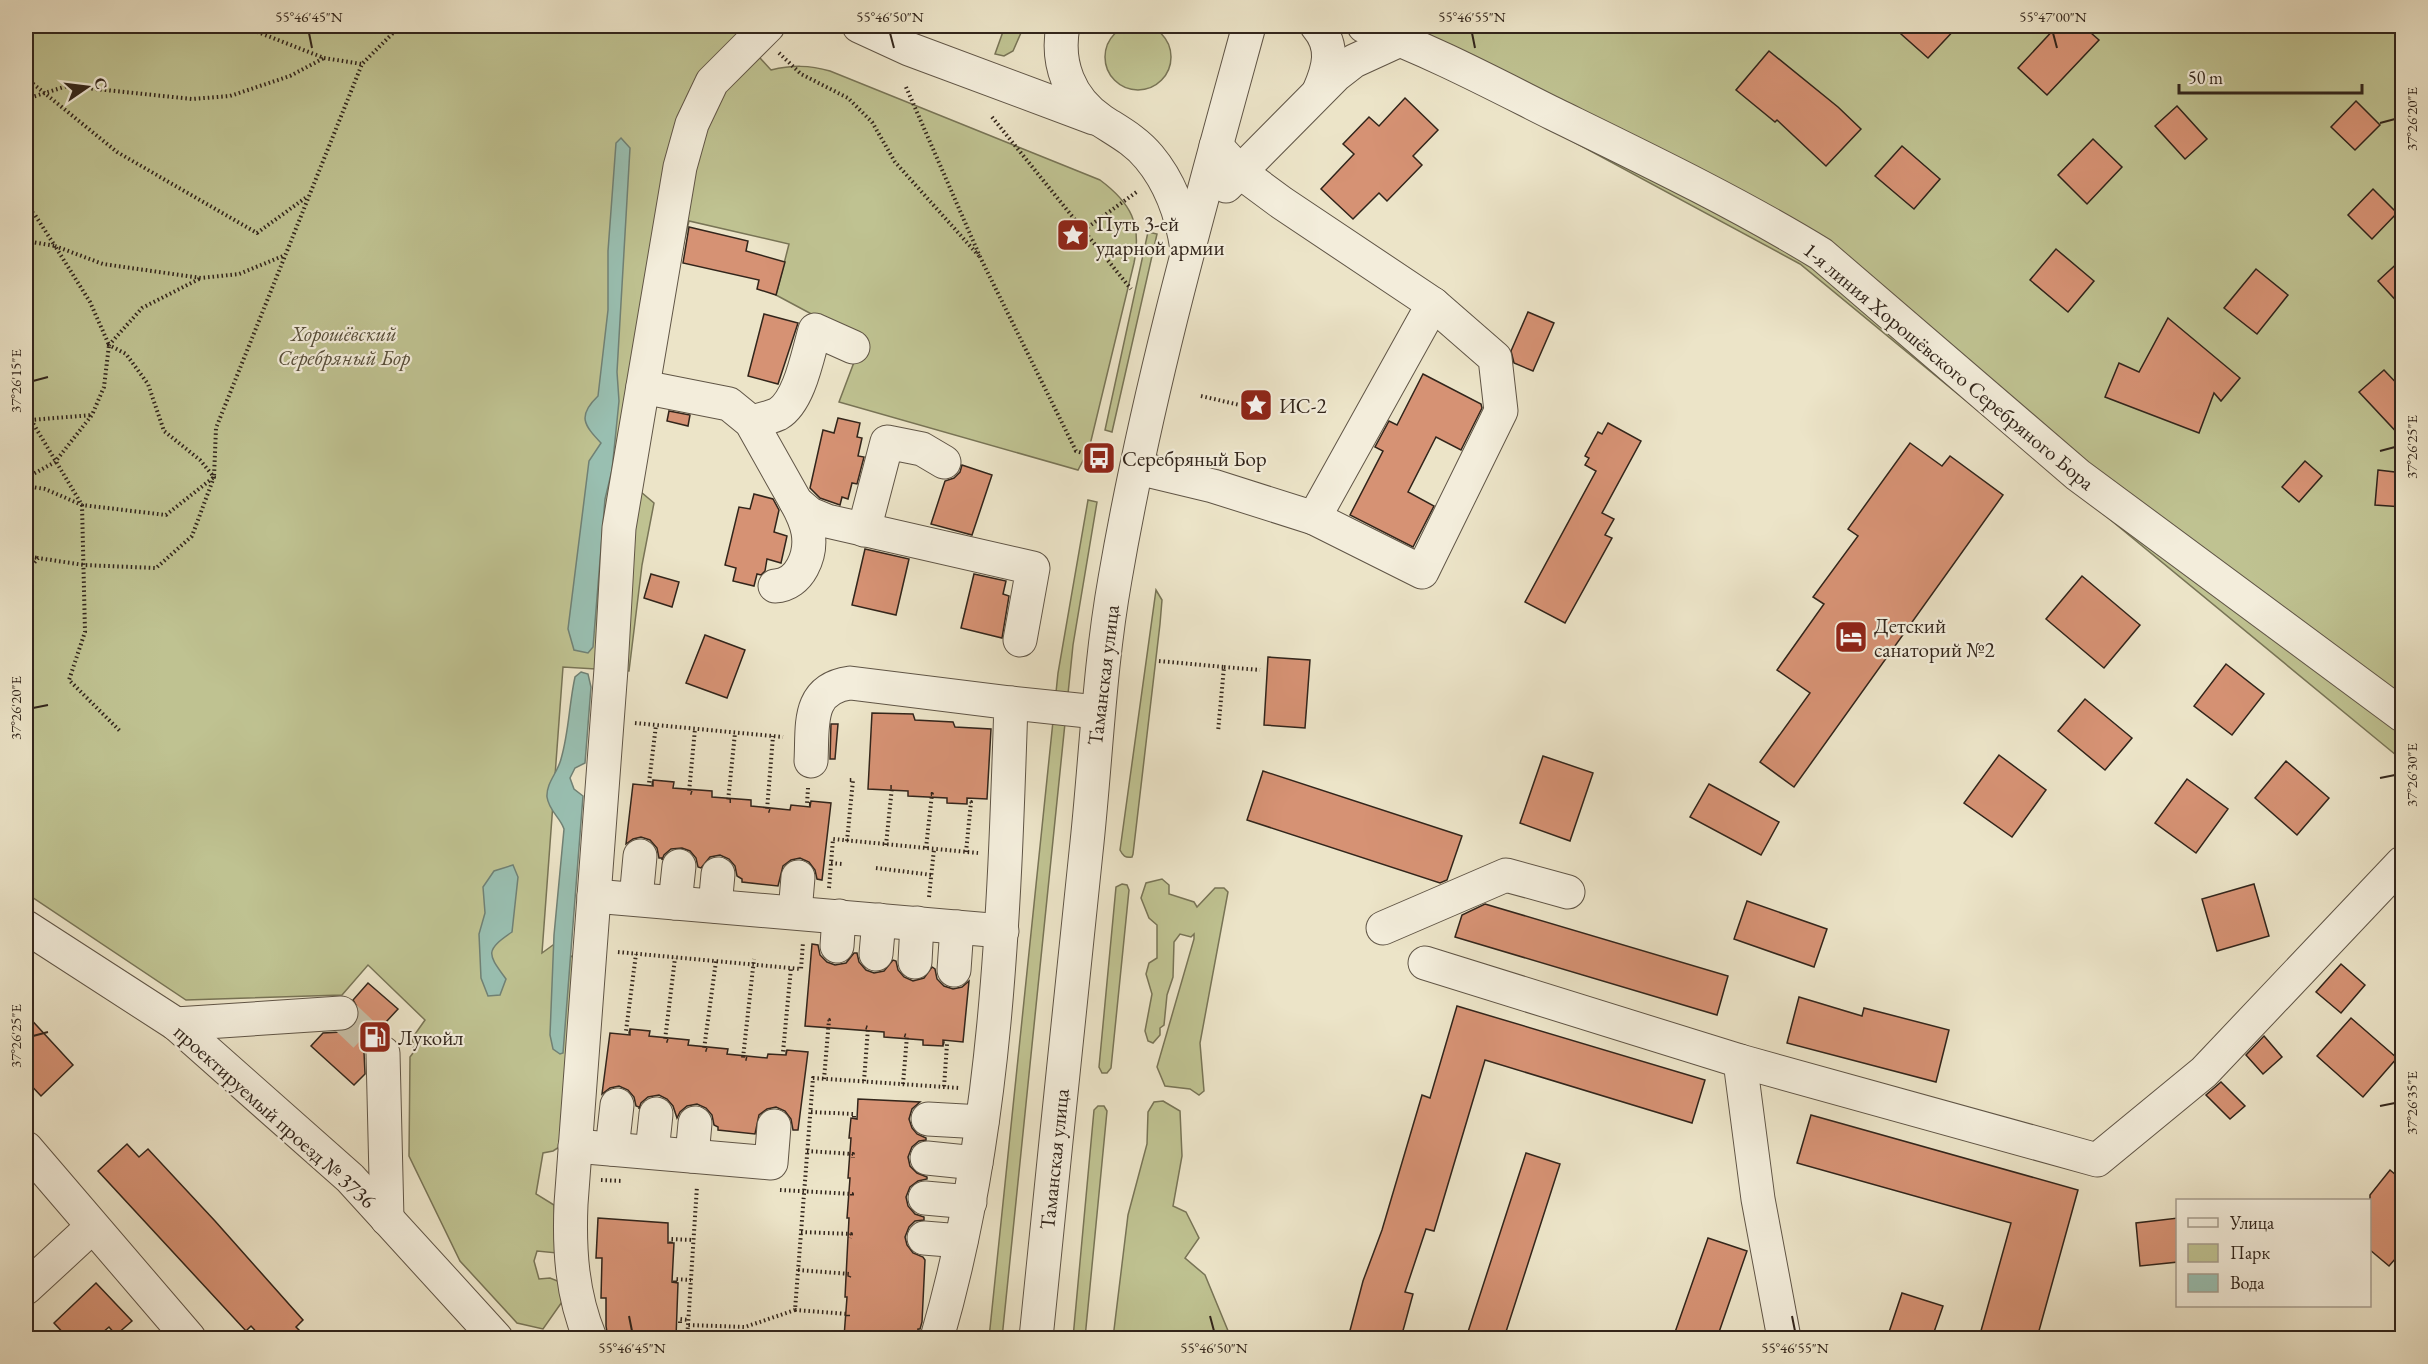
<svg xmlns="http://www.w3.org/2000/svg" width="2428" height="1364" viewBox="0 0 2428 1364" font-family="'EB Garamond',serif">
  <style>
    .green { fill: #bfc291; stroke: #787456; stroke-width: 1.5 }
    .water { fill: #99bfb1; stroke: #708175; stroke-width: 1.5 }
    .building { fill: #d69274; stroke: #32251b; stroke-width: 1.5 }
    .lines { fill: none; stroke-linecap: round; stroke-linejoin: round }
    .minor-tunnel { stroke: #c7bea5; stroke-width: 33; stroke-dasharray: 33 16; stroke-linecap: butt }
    .minor-casing { stroke: #605546; stroke-width: 35 }
    .path { stroke: #32251b; stroke-width: 4; stroke-dasharray: 1.5 3; stroke-linecap: butt }
    .minor { stroke: #f3eddb; stroke-width: 33 }
    .ticks { fill: none; stroke: #32251b; stroke-width: 2 }
    .labels { text-anchor: middle; dominant-baseline: central; stroke-width: 4.5; stroke-linejoin: round; paint-order: stroke }
    .poi-label { font-size: 21px; fill: #32251b; stroke: #f3eddb; text-anchor: start }
    .park-label { font-size: 21px; font-style: italic; fill: #554c38; stroke: #f3eddb }
    .street-label { font-size: 21px; fill: #32251b; stroke: #f3eddb }
    .neatline { fill: none; stroke: #32251b; stroke-width: 2 }
    .ticks-label { font-size: 15px; text-anchor: middle; fill: #32251b }
  </style>
  <rect width="100%" height="100%" fill="#ece4c8"/>
  <filter id="stains"><feTurbulence type="fractalNoise" baseFrequency=".00333" numOctaves="4"/><feColorMatrix values="0 0 0 0 .2 0 0 0 0 .09 0 0 0 0 .02 0 0 0 .5 -.17"/></filter>
  <radialGradient id="worn" r=".72"><stop offset=".6" stop-color="#630" stop-opacity="0"/><stop offset="1" stop-color="#630" stop-opacity=".3"/></radialGradient>
  <g class="green">
    <circle cx="1138" cy="57" r="33"/>
    <path d="M26,26H731L771,70C792,65 809,65 830,71L1100,180C1131,203 1142,224 1134,263L1089,449L1078,470L839,402L862,341L776,295L789,244L689,221L679,262L641,492L654,503L642,565L629,671L563,667L542,953L553,945L562,948L579,963L578,1135L553,1151L543,1153L536,1194L554,1205L557,1253L537,1251L534,1261L539,1279L550,1278L560,1282L564,1299L543,1329L517,1323L460,1261L409,1156L410,1057L413,1053V1037L425,1020L368,965L342,995L186,1000L26,893Z"/>
    <path d="M1005,26H1024L1013,51L1004,56L995,54Z"/>
    <path d="M1403,26H2402V760L1800,264L1422,60Z"/>
    <path d="M1148,232L1157,234L1112,432L1105,430Z"/>
    <path d="M1088,500L1097,502L1073,645L1002,1338H989L1058,673Z"/>
    <path d="M1156,590L1162,600L1160,624L1133,854L1132,857C1125,858 1123,856 1120,850Z"/>
    <path d="M1162,879L1169,885V894L1194,902L1197,907L1215,888H1224L1228,892L1200,1043L1204,1091L1199,1095L1190,1089L1165,1086L1157,1067L1194,939V934L1191,937L1180,934L1174,942L1173,977L1167,995L1164,1025L1160,1028V1035L1153,1043L1148,1041L1145,1031L1152,994L1146,974L1149,963L1157,958V925L1149,918L1141,898L1146,883Z"/>
    <path d="M1122,884L1127,885L1129,890L1111,1068L1107,1073H1102L1099,1067L1116,887Z"/>
    <path d="M1163,1101L1180,1111L1182,1156L1173,1206L1186,1212L1199,1238L1185,1258L1205,1275L1231,1338H1113L1128,1215L1147,1144L1148,1112L1154,1102Z"/>
    <path d="M1098,1106H1104L1107,1111L1085,1338H1073L1094,1110Z"/>
  </g>
  <g class="water">
    <path d="M621,138L630,148L617,372L619,401L612,470L605,499L593,647L588,653L574,650L568,629L589,461L601,443C584,425 577,416 598,396L608,310V251L616,143Z"/>
    <path d="M581,672L588,674L591,687L585,763L575,768L570,778L574,789L583,796L563,1053L560,1054L553,1049L550,1035L554,935L564,829C560,817 549,811 547,797C546,783 558,772 561,759C569,732 569,704 575,677Z"/>
    <path d="M513,865L518,877L512,932C484,951 488,954 506,979L500,995L488,996L481,978L479,934L485,913L483,887L494,871Z"/>
  </g>
  <g class="building">
    <path d="M1892,26H1958L1928,58Z"/>
    <path d="M2057,26H2083L2099,40L2047,95L2018,68Z"/>
    <path d="M1769,51L1838,107L1861,129L1826,166L1777,120L1775,122L1736,90Z"/>
    <path d="M1405,98L1438,130L1413,156L1422,165L1387,201L1379,193L1353,219L1321,189L1354,154L1343,144L1369,117L1379,126Z"/>
    <path d="M2356,101L2380,125L2355,150L2331,127Z"/>
    <path d="M2177,106L2207,139L2185,159L2155,126Z"/>
    <path d="M2093,139L2122,167L2087,204L2058,175Z"/>
    <path d="M1902,146L1940,179L1914,209L1875,176Z"/>
    <path d="M2373,189L2397,213L2372,239L2348,215Z"/>
    <path d="M689,227L748,241L746,251L785,262L776,295L757,289L759,280L683,263Z"/>
    <path d="M2056,249L2094,281L2068,312L2030,280Z"/>
    <path d="M2403,258V308L2378,281Z"/>
    <path d="M2256,269L2288,295L2257,334L2224,308Z"/>
    <path d="M1528,312L1554,323L1533,371L1514,363L1511,351Z"/>
    <path d="M764,314L798,323L778,384L748,376Z"/>
    <path d="M2168,318L2240,378L2221,401L2214,393L2199,433L2105,397L2119,363L2139,372Z"/>
    <path d="M2384,370L2403,390V439L2359,392Z"/>
    <path d="M1423,374L1481,404L1482,408L1461,450L1436,437L1408,492L1434,506L1413,547L1350,515L1383,451L1375,447L1389,421L1397,425Z"/>
    <path d="M669,411L690,415L688,426L667,421Z"/>
    <path d="M838,418L860,423L857,437L862,438L858,456L864,457L857,484L852,483L848,499L842,497L840,505L820,498L810,488L823,430L834,433Z"/>
    <path d="M1608,423L1641,441L1602,513L1614,519L1605,535L1612,538L1565,623L1525,602L1596,471L1585,465L1589,458L1585,456L1598,432L1602,434Z"/>
    <path d="M1910,443L1942,466L1950,456L2003,495L1794,787L1760,762L1810,693L1777,670L1824,604L1813,597L1858,536L1848,529Z"/>
    <path d="M2305,461L2322,476L2299,502L2282,487Z"/>
    <path d="M962,465L992,475L972,535L931,524L945,481L954,478L960,472Z"/>
    <path d="M2378,470L2403,473V507L2375,505Z"/>
    <path d="M754,494L773,499L779,510L774,532L787,536L781,563L767,559L765,571L761,575L757,574L754,586L733,581L736,568L725,565L739,507L750,509Z"/>
    <path d="M865,549L909,559L896,615L852,605Z"/>
    <path d="M651,574L679,582L672,607L644,598Z"/>
    <path d="M974,574L1006,581L1003,594L1009,596L1002,638L961,628Z"/>
    <path d="M2082,576L2140,625L2104,668L2046,619Z"/>
    <path d="M705,635L745,650L727,698L686,683Z"/>
    <path d="M1268,657L1310,660L1305,728L1264,725Z"/>
    <path d="M2226,664L2264,694L2232,735L2194,706Z"/>
    <path d="M2085,699L2132,738L2105,770L2058,731Z"/>
    <path d="M872,713L913,714L915,720L953,722L955,727L991,729L987,799L967,798V804L947,803V798L908,796V791L868,789Z"/>
    <path d="M831,724H838L835,759H830Z"/>
    <path d="M1999,755L2046,790L2012,837L1964,803Z"/>
    <path d="M1543,756L1593,773L1570,841L1520,823Z"/>
    <path d="M2286,761L2329,798L2297,835L2255,798Z"/>
    <path d="M1263,771L1462,836L1447,880L1440,883L1247,820Z"/>
    <path d="M2187,779L2228,809L2196,853L2155,823Z"/>
    <path d="M653,780L674,782L673,788L712,791V797L751,800V806L790,810L791,805L810,807L811,801L831,803L822,880L817,879L815,870L809,862L800,858L791,860L783,866L778,886L742,882V879L737,876L735,866L729,859L720,855L710,857L701,868L698,867L696,858L690,851L682,848L671,849L664,855L662,860V858H659L657,848L650,840L641,837L633,839L626,844L633,784L653,786Z"/>
    <path d="M1709,784L1779,822L1761,855L1690,817Z"/>
    <path d="M2254,884L2269,936L2217,951L2202,899Z"/>
    <path d="M1747,901L1827,929L1814,967L1734,939Z"/>
    <path d="M1485,904L1728,976L1717,1015L1455,937L1462,915Z"/>
    <path d="M812,944L818,945L820,955L827,962L835,965L846,963L854,953H857L859,962L866,970L874,973L884,971L893,960L896,961L898,970L904,977L913,981L924,978L932,967L935,969L937,979L944,986L953,989L962,987L969,981L963,1042L943,1040V1046L923,1045V1040L884,1037V1032L805,1026Z"/>
    <path d="M2341,964L2365,985L2341,1013L2316,992Z"/>
    <path d="M368,983L398,1009L361,1049L364,1052L365,1074L354,1085L311,1046L323,1033L342,1032L352,1028L358,1021L360,1012L353,1000Z"/>
    <path d="M1799,997L1862,1016L1864,1008L1949,1030L1936,1082L1787,1043Z"/>
    <path d="M1457,1006L1705,1080L1692,1123L1485,1060L1434,1231L1426,1229L1405,1292L1413,1294L1401,1338H1348L1363,1281L1382,1230L1422,1095L1430,1098Z"/>
    <path d="M26,1014L73,1065L41,1096L26,1080Z"/>
    <path d="M2351,1018L2397,1058L2363,1097L2317,1056Z"/>
    <path d="M630,1029L650,1031L649,1036L689,1040L688,1045L728,1049L727,1054L767,1058L768,1054L786,1055L787,1050L808,1052L798,1130H793L791,1119L785,1111L776,1107L767,1109L759,1115L755,1134L718,1130V1127L714,1125L712,1115L706,1108L697,1104L687,1106L680,1112L677,1118L673,1106L667,1099L659,1095L648,1097L641,1103L639,1109V1107L636,1106L634,1097L628,1090L619,1086L610,1088L602,1094L610,1033L630,1035Z"/>
    <path d="M2264,1036L2282,1057L2263,1074L2246,1055Z"/>
    <path d="M2221,1082L2245,1106L2230,1119L2206,1095Z"/>
    <path d="M858,1099L920,1102L912,1109L909,1119L912,1128L917,1134L926,1138V1140L919,1141L912,1147L908,1157L910,1166L917,1173L927,1177V1179L918,1181L910,1187L906,1197L908,1206L915,1214L924,1217V1220L915,1221L909,1227L905,1237L907,1245L913,1253L923,1257L925,1260L922,1322L920,1329H918L917,1338L844,1337L847,1297H845L849,1218H847L850,1178H848L851,1138H849L851,1118L857,1119Z"/>
    <path d="M1811,1115L2078,1190L2037,1338H1979L2011,1223L1797,1163Z"/>
    <path d="M127,1144L139,1157L148,1149L215,1221L303,1320L296,1327L307,1338H262L251,1326L246,1331L98,1171Z"/>
    <path d="M1526,1153L1560,1164L1504,1338H1466Z"/>
    <path d="M2390,1170L2403,1181V1250L2389,1266L2370,1250V1195Z"/>
    <path d="M598,1218L668,1223V1243H674L672,1282L678,1283L676,1338H608L606,1326V1298H601L602,1258H596Z"/>
    <path d="M2178,1218V1262L2140,1266L2136,1223Z"/>
    <path d="M1708,1238L1747,1251L1717,1338H1673Z"/>
    <path d="M96,1283L132,1321L116,1335L109,1327L96,1338H68L54,1323Z"/>
    <path d="M1902,1293L1943,1306L1932,1338H1887Z"/>
  </g>
  <g class="lines">
    <path class="minor-tunnel" d="M341,1013L383,1053"/>
    <defs>
      <g id="minor">
        <path d="M859,26L909,49L1094,118"/>
        <path d="M1063,26C1056,63 1069,99 1102,121C1119,132 1136,141 1149,157C1170,182 1182,216 1187,249"/>
        <path d="M1317,26C1335,47 1329,68 1319,91"/>
        <path d="M1364,26C1430,50 1492,83 1554,114C1644,158 1736,202 1821,254L2078,475L2402,715"/>
        <path d="M1226,186L1336,75L1354,61L1402,39"/>
        <path d="M643,387L729,404L751,422L796,502L810,514L827,521L1033,568L1020,640"/>
        <path d="M751,422C760,420 769,418 778,414C800,401 808,353 815,330L853,347"/>
        <path d="M1138,468L1213,486L1314,518L1433,304L1282,203L1240,172L1216,146"/>
        <path d="M1314,518L1422,572L1501,411L1495,358L1433,304"/>
        <path d="M864,530L887,442L922,449L944,462"/>
        <path d="M775,586C800,585 812,555 808,532C806,521 801,511 796,502"/>
        <path d="M1011,703L1097,712"/>
        <path d="M811,761C813,726 806,689 850,683L1011,703C1004,917 997,1132 937,1338"/>
        <path d="M594,896L1002,931"/>
        <path d="M636,899L640,856"/>
        <path d="M675,903L679,866"/>
        <path d="M715,906L718,874"/>
        <path d="M795,912L798,877"/>
        <path d="M26,927L176,1024L350,1178L496,1338"/>
        <path d="M1383,928L1506,875L1568,892"/>
        <path d="M837,946L839,916"/>
        <path d="M876,954L879,920"/>
        <path d="M915,962L917,923"/>
        <path d="M1425,963L1740,1061L1758,1199L1784,1338"/>
        <path d="M954,970L957,927"/>
        <path d="M176,1024L341,1013"/>
        <path d="M383,1053L387,1219"/>
        <path d="M1740,1061L2097,1160L2204,1072L2402,863"/>
        <path d="M928,1119L982,1122"/>
        <path d="M575,1146L771,1163L774,1126"/>
        <path d="M26,1148L189,1338"/>
        <path d="M612,1149L617,1105"/>
        <path d="M652,1152L656,1114"/>
        <path d="M692,1156L695,1123"/>
        <path d="M927,1158L976,1163"/>
        <path d="M925,1198L970,1202"/>
        <path d="M924,1238L961,1241"/>
        <path d="M26,1288L92,1227"/>
        <path d="M590,1338C572,1295 569,1250 571,1204L611,669L619,528L680,167L692,124L712,82L768,26"/>
        <path d="M1036,1338C1053,1176 1068,1014 1086,852C1096,761 1099,669 1115,579C1147,392 1199,208 1249,26"/>
      </g>
    </defs>
    <use href="#minor" class="minor-casing"/>
    <g class="path">
      <path d="M190,26L209,30L255,31L324,58L362,64"/>
      <path d="M255,31L261,26"/>
      <path d="M779,53L801,74L848,98L872,122L895,162L979,256"/>
      <path d="M26,78L117,152L257,233L308,196"/>
      <path d="M906,87L981,259L1076,451L1099,458"/>
      <path d="M26,99L67,86L192,99L230,96L290,76L324,58"/>
      <path d="M992,117L1131,289"/>
      <path d="M26,206L35,215L55,246L103,264L201,278L239,274L283,256"/>
      <path d="M1084,230L1138,191"/>
      <path d="M26,241L55,246L90,302L109,345L104,387L92,415L55,462L26,478"/>
      <path d="M1201,396L1244,406"/>
      <path d="M26,418L31,420L92,415"/>
      <path d="M31,420L82,505L85,632L69,680L120,731"/>
      <path d="M26,486L45,489L82,505L166,515L214,477L216,428L362,64L400,26"/>
      <path d="M26,556L38,558"/>
      <path d="M26,573L38,558L84,565L156,568L192,536L214,477L200,460L164,431L148,384L126,354L109,345L142,308L201,278"/>
      <path d="M1159,661L1224,667L1218,732"/>
      <path d="M1224,667L1260,670"/>
      <path d="M635,723L783,737"/>
      <path d="M653,783H649L656,725"/>
      <path d="M808,788L807,804H810"/>
      <path d="M692,793L689,792L695,729"/>
      <path d="M731,801H728L735,733"/>
      <path d="M770,811L767,810L773,736"/>
      <path d="M847,841L853,780H849"/>
      <path d="M886,845L892,787H889"/>
      <path d="M926,848L932,794H928"/>
      <path d="M966,852L971,802L967,801"/>
      <path d="M831,863L842,864"/>
      <path d="M876,868L932,875"/>
      <path d="M829,888L833,839L978,853"/>
      <path d="M929,897L934,849"/>
      <path d="M618,952L801,969L803,942"/>
      <path d="M630,1032L626,1031L636,954"/>
      <path d="M668,1041L665,1040L675,958"/>
      <path d="M943,1043L947,1044L944,1087"/>
      <path d="M707,1050L704,1049L716,961"/>
      <path d="M787,1052H783L791,968"/>
      <path d="M747,1059L743,1058L754,959"/>
      <path d="M824,1079L829,1020L826,1019"/>
      <path d="M864,1081L868,1028L865,1027"/>
      <path d="M903,1084L907,1036L904,1035"/>
      <path d="M811,1112L854,1114V1118"/>
      <path d="M807,1151L853,1154V1158"/>
      <path d="M601,1180L623,1181"/>
      <path d="M780,1190L852,1194V1198"/>
      <path d="M801,1232L851,1234L850,1238"/>
      <path d="M671,1243V1239L693,1240"/>
      <path d="M798,1270L850,1274L849,1277"/>
      <path d="M675,1282V1279L691,1280"/>
      <path d="M795,1310L848,1314V1317"/>
      <path d="M680,1323V1319L689,1320"/>
      <path d="M688,1325L697,1186"/>
      <path d="M687,1338L688,1325L745,1327L795,1310L813,1078L959,1088"/>
    </g>
    <use href="#minor" class="minor"/>
  </g>
  <path class="ticks" d="M309,33L312,48M890,33L894,48M1472,33L1475,48M2053,33L2057,48M2380,123L2395,119M33,381L48,377M2380,451L2395,447M33,708L48,705M2380,778L2395,775M33,1036L48,1032M2380,1106L2395,1103M629,1316L632,1331M1210,1316L1214,1331M1792,1316L1795,1331"/>
  <defs>
    <symbol id="sight-square" viewBox="-11 -11 22 22"><rect x="-9" y="-9" width="18" height="18" rx="4" fill="#8f2418" stroke="#f3eddb"/><path d="M0-6L1.8-2.2L6-1.7L2.9 1.2L3.7 5.4L0 3.3L-3.7 5.4L-2.9 1.2L-6-1.7L-1.8-2.2Z" fill="#fff"/></symbol>
    <symbol id="bus-square" viewBox="-11 -11 22 22"><rect x="-9" y="-9" width="18" height="18" rx="4" fill="#8f2418" stroke="#f3eddb"/><path d="M-5-6H5V4H4V6H2V4H-2V6H-4V4H-5ZM-3.5-4V0h7V-4ZM-3.5 1.2v1.5H-2V1.2ZM2 1.2v1.5H3.5V1.2Z" fill="#fff"/></symbol>
    <symbol id="hotel-square" viewBox="-11 -11 22 22"><rect x="-9" y="-9" width="18" height="18" rx="4" fill="#8f2418" stroke="#f3eddb"/><path d="M-6-4.5h1.5V1H6V5H4.5V3h-9V5H-6ZM-4 0a1.8 1.8 0 1 1 3.6 0ZM.5 0V-2.5h3Q6-2.5 6 0Z" fill="#fff"/></symbol>
    <symbol id="fuel-square" viewBox="-11 -11 22 22"><rect x="-9" y="-9" width="18" height="18" rx="4" fill="#8f2418" stroke="#f3eddb"/><path d="M-5.5-6h7V0h2V4h1.3V-2.5L3-4.5l.8-.8L6-3V5H2.5V1h-1V6h-7ZM-4.2-4.7v3.2H.2V-4.7Z" fill="#fff"/></symbol>
  </defs>
  <g fill-rule="evenodd">
    <use href="#sight-square" x="1054" y="216" width="38" height="38"/>
    <use href="#sight-square" x="1237" y="386" width="38" height="38"/>
    <use href="#bus-square" x="1080" y="439" width="38" height="38"/>
    <use href="#hotel-square" x="1832" y="618" width="38" height="38"/>
    <use href="#fuel-square" x="356" y="1018" width="38" height="38"/>
  </g>
  <g class="labels">
    <g class="poi-label">
      <text x="1096" y="223">Путь 3-ей<tspan x="1096" dy="24">ударной армии</tspan></text>
      <text x="1279" y="405">ИС-2</text>
      <text x="1122" y="458">Серебряный Бор</text>
      <text x="1874" y="625">Детский<tspan x="1874" dy="24">санаторий №2</tspan></text>
      <text x="398" y="1037">Лукойл</text>
    </g>
    <g class="park-label">
      <text x="344" y="333">Хорошёвский<tspan x="344" dy="24">Серебряный Бор</tspan></text>
    </g>
    <g class="street-label">
      <text transform="translate(1949 366) rotate(40)">1-я линия Хорошёвского Серебряного Бора</text>
      <text transform="translate(1103 675) rotate(-83)">Таманская улица</text>
      <text transform="translate(275 1116) rotate(42)">проектируемый проезд № 3736</text>
      <text transform="translate(1054 1159) rotate(-84)">Таманская улица</text>
    </g>
  </g>
  <rect width="2428" height="1364" fill="none" stroke="#ece4c8" stroke-width="66"/>
  <rect x="2176" y="1199" width="195" height="108" fill="#f3eddb" stroke="#a69d8e" stroke-width="1.5"/>
  <rect x="2188" y="1218" width="30" height="9" fill="#f3eddb" stroke="#a69d8e" stroke-width="1.5"/>
  <text x="2230" y="1229" font-size="18" fill="#32251b">Улица</text>
  <rect x="2188" y="1244" width="30" height="18" fill="#bfc291" stroke="#a69d8e" stroke-width="1.5"/>
  <text x="2230" y="1259" font-size="18" fill="#32251b">Парк</text>
  <rect x="2188" y="1274" width="30" height="18" fill="#99bfb1" stroke="#a69d8e" stroke-width="1.5"/>
  <text x="2230" y="1289" font-size="18" fill="#32251b">Вода</text>
  <g transform="translate(87 87) rotate(76)" stroke="#f3eddb" stroke-width="4.5" paint-order="stroke">
  <path d="M0-4.5L10 22L0 15L-10 22Z" fill="#32251b"/>
  <text y="-9" font-size="16" font-weight="bold" text-anchor="middle" fill="#32251b">С</text>
  </g>
  <path d="M2179 84v9h183v-9" fill="none" stroke="#32251b" stroke-width="3"/>
  <text x="2188" y="84" font-size="18" fill="#32251b" stroke="#f3eddb" stroke-width="4.5" paint-order="stroke">50 m</text>
  <rect x="33" y="33" width="2362" height="1298" class="neatline"/>
  <g class="ticks-label">
    <text x="309" y="22">55°46'45"N</text>
    <text x="890" y="22">55°46'50"N</text>
    <text x="1472" y="22">55°46'55"N</text>
    <text x="2053" y="22">55°47'00"N</text>
    <text transform="translate(2412 119) rotate(-90)" y="5">37°26'20"E</text>
    <text transform="translate(16 381) rotate(-90)" y="5">37°26'15"E</text>
    <text transform="translate(2412 447) rotate(-90)" y="5">37°26'25"E</text>
    <text transform="translate(16 708) rotate(-90)" y="5">37°26'20"E</text>
    <text transform="translate(2412 775) rotate(-90)" y="5">37°26'30"E</text>
    <text transform="translate(16 1036) rotate(-90)" y="5">37°26'25"E</text>
    <text transform="translate(2412 1103) rotate(-90)" y="5">37°26'35"E</text>
    <text x="632" y="1353">55°46'45"N</text>
    <text x="1214" y="1353">55°46'50"N</text>
    <text x="1795" y="1353">55°46'55"N</text>
  </g>
  <rect width="100%" height="100%" filter="url(#stains)"/>
  <rect width="100%" height="100%" fill="url(#worn)"/>
</svg>
